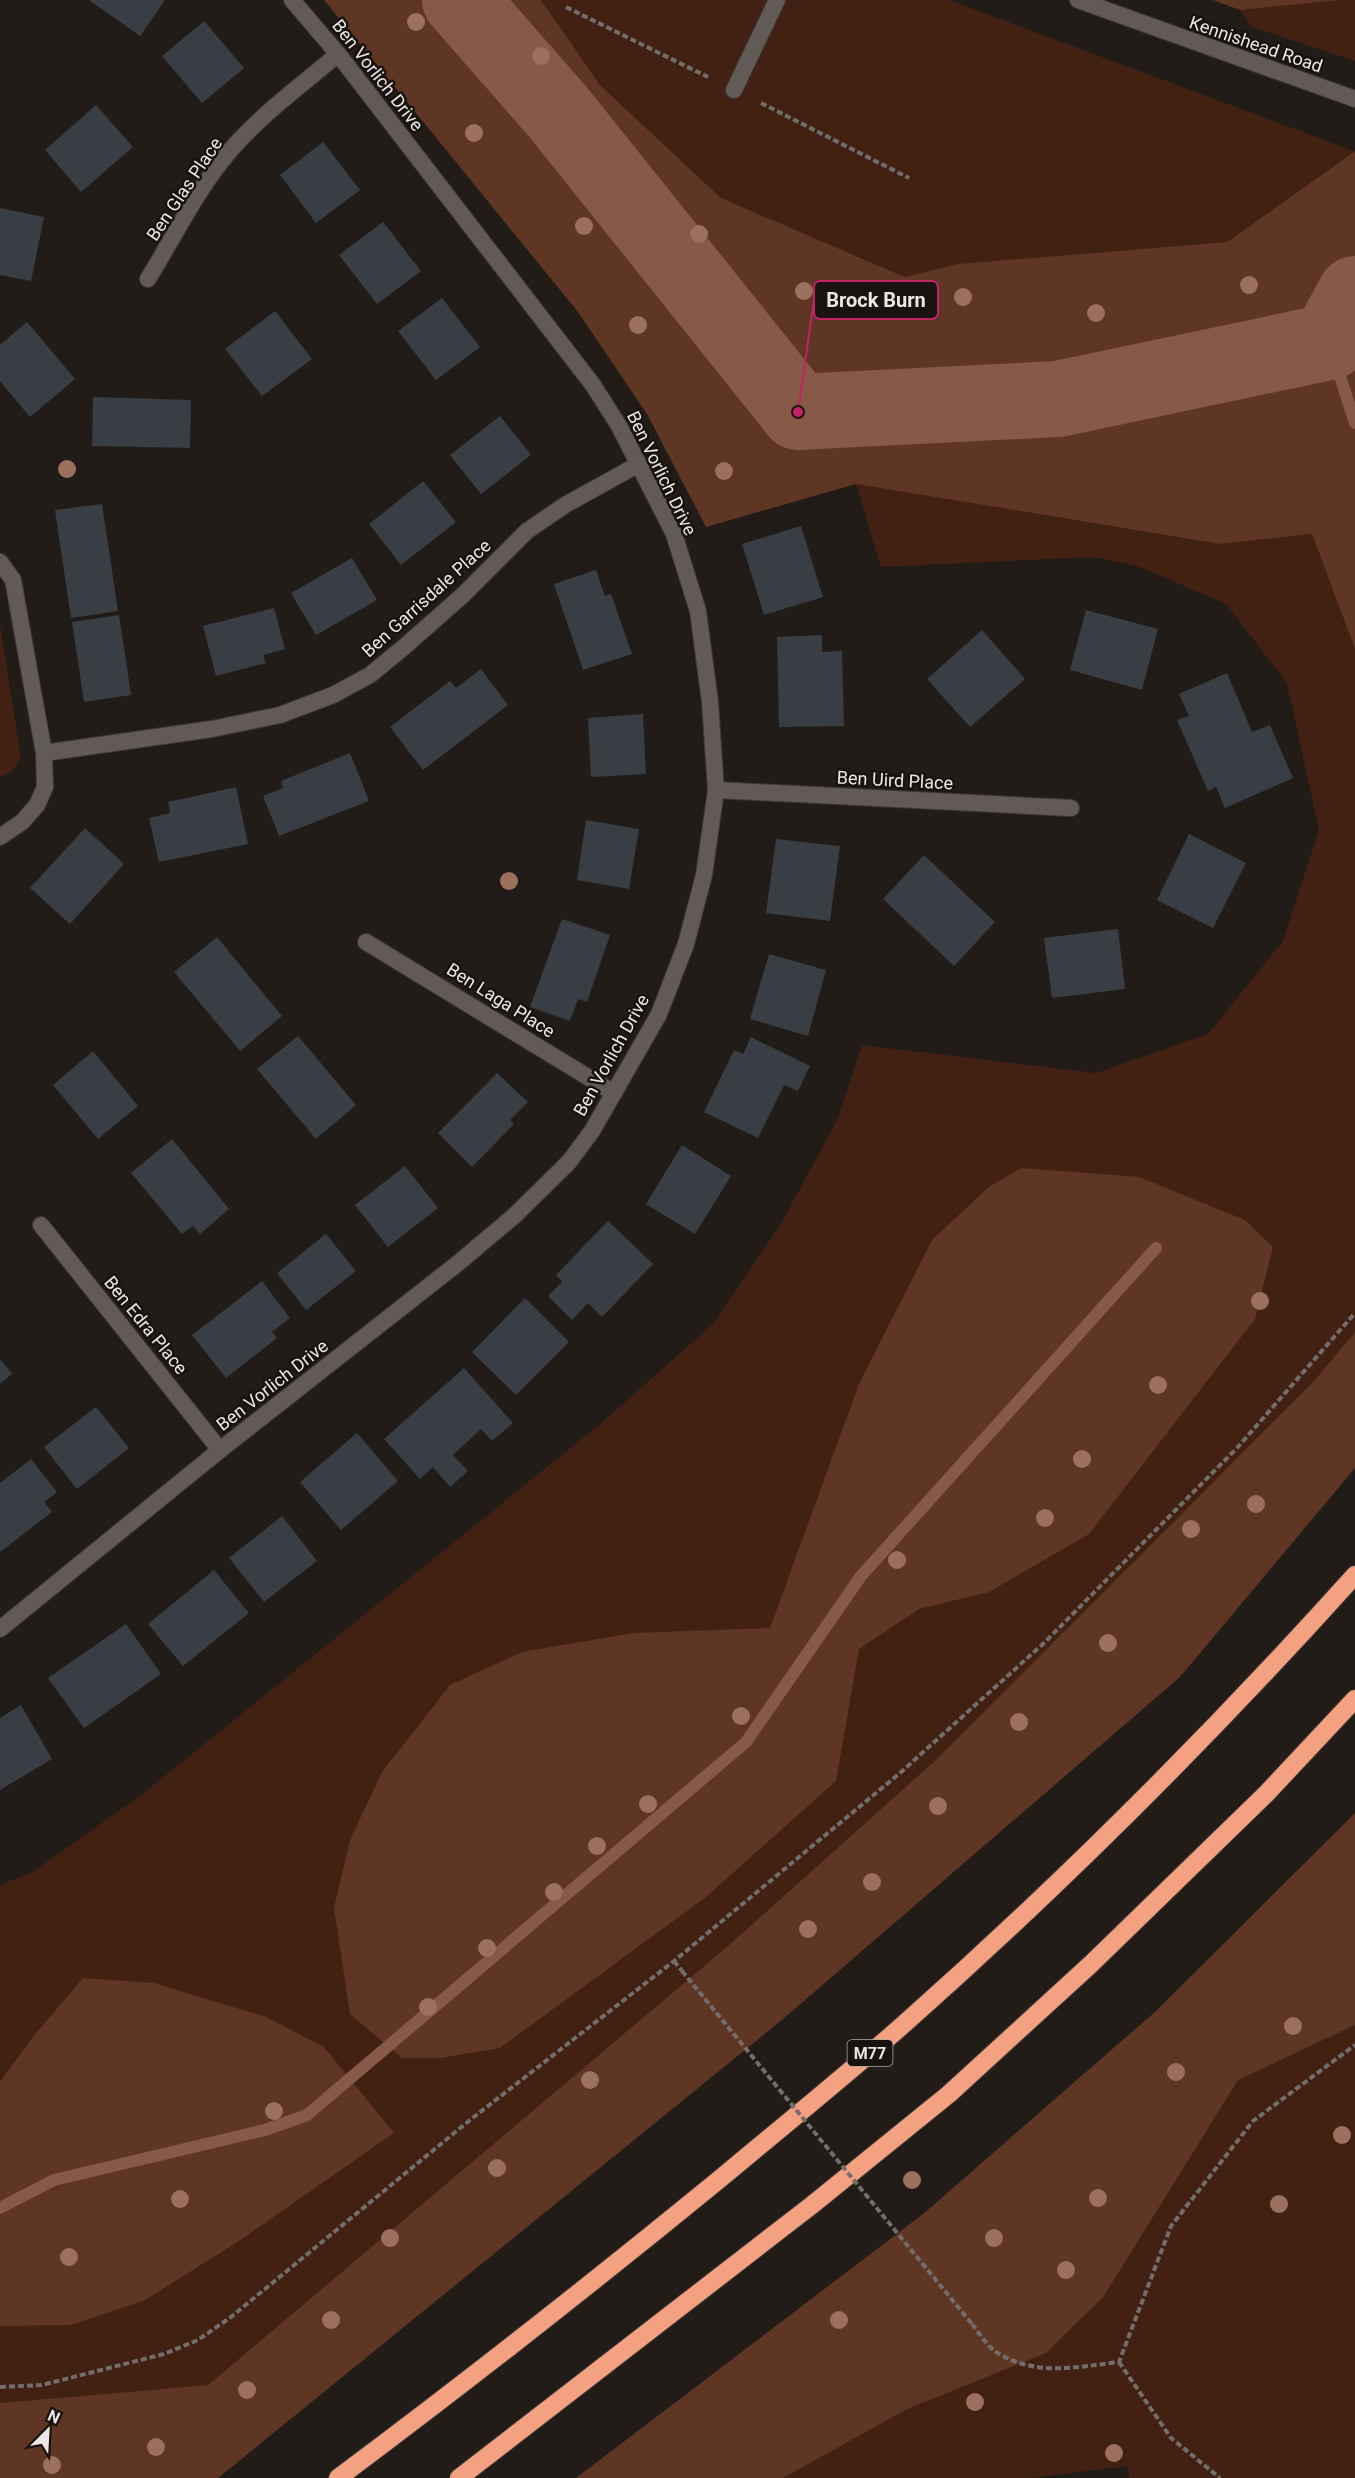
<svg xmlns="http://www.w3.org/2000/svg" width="1355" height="2478" viewBox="0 0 1355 2478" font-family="Roboto,sans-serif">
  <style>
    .green { fill: #422113 }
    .forest { fill: #5f3524 }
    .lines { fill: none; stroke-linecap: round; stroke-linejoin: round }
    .stream { stroke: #875a48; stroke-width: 12 }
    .river { stroke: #875a48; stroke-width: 76 }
    .building { fill: #383e43 }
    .service-casing { stroke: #3d3836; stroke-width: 18 }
    .minor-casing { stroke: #3d3836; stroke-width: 18 }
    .tertiary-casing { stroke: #3d3836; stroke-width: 18 }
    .motorway-casing { stroke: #3d3836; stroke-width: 20 }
    .path { stroke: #736e6b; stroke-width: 4; stroke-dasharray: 6 3; stroke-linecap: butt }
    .service { stroke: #615a56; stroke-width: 16 }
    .minor { stroke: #615a56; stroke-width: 16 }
    .tertiary { stroke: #615a56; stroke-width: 16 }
    .motorway { stroke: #f3a180; stroke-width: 18 }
    .path-bridge { stroke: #736e6b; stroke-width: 4; stroke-dasharray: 6 3; stroke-linecap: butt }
    .tree { fill: #9b705e }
    .labels { text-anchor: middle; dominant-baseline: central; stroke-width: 5; stroke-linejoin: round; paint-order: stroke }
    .shield { fill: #191310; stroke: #aca7a5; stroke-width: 1.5 }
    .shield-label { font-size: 16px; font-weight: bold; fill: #ebe7e5 }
    .street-label { font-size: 18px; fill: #ebe7e5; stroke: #191310 }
    .leader { fill: none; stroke: #c42262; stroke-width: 2 }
    .callout-dot { fill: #c42262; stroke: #191310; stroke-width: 2 }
    .callout { fill: #191310; stroke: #c42262; stroke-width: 2 }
    .callout-label { font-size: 20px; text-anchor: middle; font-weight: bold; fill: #ebe7e5 }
  </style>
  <rect width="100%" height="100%" fill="#221c19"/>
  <g class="green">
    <path d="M541,0H949L1354,151L1227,242L958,264L906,277L721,198L600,85Z"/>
    <path d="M1342,0H1355V61L1252,27L1240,10Z"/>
    <path d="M856,484L1220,544L1312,534L1355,649V1332L1313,1382L938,1758L729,1945L208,2385L0,2403V1885L34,1871L140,1796L599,1425L713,1324L781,1224L838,1118L862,1045L1096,1073L1208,1034L1283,941L1319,830L1287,683L1226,604L1138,566L1092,557L881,567Z"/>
    <path d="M0,625L21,758L11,772L0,777Z"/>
    <path d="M1355,2024V2478H1129L1128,2466L1031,2478H783L1104,2296L1238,2079Z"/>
  </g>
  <g class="forest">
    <path d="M324,0H541L600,85L721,198L905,277L958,264L1227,242L1355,151V649L1312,534L1220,544L856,484L706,527L647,414L578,312Z"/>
    <path d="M1213,0H1342L1240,10Z"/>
    <path d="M1021,1168L1139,1177L1245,1220L1273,1247L1255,1319L1089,1534L989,1592L919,1609L859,1649L836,1781L706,1897L500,2048L440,2058H402L350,2014L334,1908L350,1840L382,1772L450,1685L522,1652L633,1633L770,1628L859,1384L932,1240L989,1187Z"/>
    <path d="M1355,1332V1468L1180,1677L783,2019L218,2478H0V2403L208,2385L729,1945L938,1758L1313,1382Z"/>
    <path d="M1355,1813V2025L1238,2080L1104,2296L1046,2353L907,2409L783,2478H576L923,2214L1156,2011Z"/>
    <path d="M83,1978L154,1983L266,2017L324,2047L394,2133L239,2241L145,2300L71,2325L0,2326V2082L32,2038Z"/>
  </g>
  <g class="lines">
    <g class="stream">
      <path d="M1329,342L1355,423"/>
      <path d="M0,2208L54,2180L265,2130L307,2115L746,1742L861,1576L1156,1248"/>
    </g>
    <path class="river" d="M460,0L558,112L798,412L1058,399L1329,342L1355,294"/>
  </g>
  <g class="building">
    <path d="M89,0H165L140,36Z"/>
    <path d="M204,21L244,68L202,103L162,56Z"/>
    <path d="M96,105L133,147L81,192L45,150Z"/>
    <path d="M323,142L360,190L316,223L280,175Z"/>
    <path d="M0,208L44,217L31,281L0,275Z"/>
    <path d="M383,222L421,271L377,304L339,255Z"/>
    <path d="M442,298L480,347L436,380L398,331Z"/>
    <path d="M275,311L312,359L262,396L225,349Z"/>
    <path d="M27,322L75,379L30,417L0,381V345Z"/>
    <path d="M93,397L191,400L190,448L92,446Z"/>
    <path d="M500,416L531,455L481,494L450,455Z"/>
    <path d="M423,481L456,522L401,565L369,524Z"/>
    <path d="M102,504L118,611L71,618L55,510Z"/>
    <path d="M801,526L823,597L764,615L742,544Z"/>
    <path d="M352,558L377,600L316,635L291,593Z"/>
    <path d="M596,570L605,596L611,594L632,654L583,670L554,584Z"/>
    <path d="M274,608L285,649L263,655L266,663L216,676L203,626Z"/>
    <path d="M1086,610L1158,629L1142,690L1070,670Z"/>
    <path d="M119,615L131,695L84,702L72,622Z"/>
    <path d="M982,630L1025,679L970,727L927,679Z"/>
    <path d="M822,635V652L842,651L844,726L779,727L777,637Z"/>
    <path d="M481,669L508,705L423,770L390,727L450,681L456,688Z"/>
    <path d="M1227,673L1252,732L1270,725L1293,778L1225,808L1216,787L1208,791L1177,720L1189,716L1179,694Z"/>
    <path d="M643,714L646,774L591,777L588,718Z"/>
    <path d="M350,753L369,801L279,836L263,796L283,788L281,781Z"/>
    <path d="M236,787L248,844L159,862L149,818L170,813L168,802Z"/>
    <path d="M586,820L639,829L629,889L577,880Z"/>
    <path d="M85,828L124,864L70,924L30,888Z"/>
    <path d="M1189,834L1246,863L1213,928L1157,900Z"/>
    <path d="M776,839L840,846L830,921L766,913Z"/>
    <path d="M924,855L995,922L954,966L883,899Z"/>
    <path d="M562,919L610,935L587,1002L578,999L570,1021L530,1007Z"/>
    <path d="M1118,929L1125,989L1052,998L1044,938Z"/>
    <path d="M217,937L282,1016L240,1051L174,972Z"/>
    <path d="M769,954L826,970L808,1036L750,1019Z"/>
    <path d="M298,1036L356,1105L316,1139L257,1069Z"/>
    <path d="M751,1037L810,1066L798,1091L784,1085L758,1138L704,1112L734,1050L743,1054Z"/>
    <path d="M93,1051L138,1106L98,1139L53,1085Z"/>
    <path d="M497,1073L528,1102L510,1120L514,1124L472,1167L438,1133Z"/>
    <path d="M172,1139L229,1209L200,1234L193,1226L182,1234L131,1173Z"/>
    <path d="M682,1145L731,1176L695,1234L646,1204Z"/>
    <path d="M405,1166L438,1208L388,1247L355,1205Z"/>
    <path d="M608,1221L653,1264L602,1317L588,1303L572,1320L548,1296L562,1282L556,1275Z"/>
    <path d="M326,1234L356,1271L306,1310L277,1273Z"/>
    <path d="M262,1281L290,1318L272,1332L277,1338L226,1378L192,1335Z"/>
    <path d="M525,1298L569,1342L516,1395L472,1352Z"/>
    <path d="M0,1359L12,1374L0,1384Z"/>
    <path d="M464,1368L513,1423L492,1441L481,1429L453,1455L468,1471L450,1487L433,1467L420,1479L384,1439Z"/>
    <path d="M96,1407L129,1448L77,1489L44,1447Z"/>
    <path d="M357,1433L398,1481L341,1530L300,1482Z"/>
    <path d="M31,1459L57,1492L44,1502L52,1512L0,1552V1483Z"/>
    <path d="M282,1516L317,1561L264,1602L229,1558Z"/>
    <path d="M214,1570L249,1613L183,1666L148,1624Z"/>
    <path d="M126,1624L161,1674L84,1728L48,1678Z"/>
    <path d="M21,1705L52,1759L0,1790V1718Z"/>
  </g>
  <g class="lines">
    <defs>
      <path id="service" d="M734,90L777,0"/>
      <g id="minor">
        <path d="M148,279C174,237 197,189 229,152C260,115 302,85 338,54"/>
        <path d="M0,562L13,580L44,753L45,787L37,805L22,822L0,837"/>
        <path d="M44,753L212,729L280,715L333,695L370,675L404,647L463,595L527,531L565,505L639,464"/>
        <path d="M716,790L1071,808"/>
        <path d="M366,942L614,1093"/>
        <path d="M41,1225L220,1450"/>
        <path d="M0,1629L220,1450L457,1264L514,1216L569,1162L592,1131L659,1014L686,944L704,875L716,790L710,702L698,611L674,534L619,426L593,385L338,54L292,0"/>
      </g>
      <path id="tertiary" d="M1078,0L1355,99"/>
      <g id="motorway">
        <path d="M338,2478C468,2381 595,2281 721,2178C782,2127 844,2077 904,2024C1063,1883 1213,1733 1355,1575"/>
        <path d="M459,2478L812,2205L949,2094L1091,1964L1266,1794L1355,1699"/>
      </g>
    </defs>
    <use href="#service" class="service-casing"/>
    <use href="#minor" class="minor-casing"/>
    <use href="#tertiary" class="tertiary-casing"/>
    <use href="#motorway" class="motorway-casing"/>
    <g class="path">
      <path d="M566,7L708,77"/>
      <path d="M761,103L909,178"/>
      <path d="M674,1961L682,1971"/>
      <path d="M972,2324C979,2333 987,2346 996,2352C1036,2377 1076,2367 1119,2362L1171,2226L1253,2121L1355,2045"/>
      <path d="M1119,2362L1171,2438L1220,2478"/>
      <path d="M0,2387L42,2385L164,2354L198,2340L231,2317L470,2120L674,1961L900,1773L1044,1643L1237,1448L1355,1313"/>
    </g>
    <use href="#service" class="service"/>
    <use href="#minor" class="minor"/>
    <use href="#tertiary" class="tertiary"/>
    <use href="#motorway" class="motorway"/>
    <path class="path-bridge" d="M682,1971L972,2324"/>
  </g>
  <g class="tree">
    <circle cx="416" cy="22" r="9"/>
    <circle cx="541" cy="56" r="9"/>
    <circle cx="474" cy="133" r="9"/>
    <circle cx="584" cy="226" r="9"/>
    <circle cx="699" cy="234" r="9"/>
    <circle cx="1249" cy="285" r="9"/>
    <circle cx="804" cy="291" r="9"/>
    <circle cx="963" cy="297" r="9"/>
    <circle cx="1096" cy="313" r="9"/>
    <circle cx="638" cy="325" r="9"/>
    <circle cx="67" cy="469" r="9"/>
    <circle cx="724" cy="471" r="9"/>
    <circle cx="509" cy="881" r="9"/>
    <circle cx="1260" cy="1301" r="9"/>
    <circle cx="1158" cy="1385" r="9"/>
    <circle cx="1082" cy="1459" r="9"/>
    <circle cx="1256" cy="1504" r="9"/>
    <circle cx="1045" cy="1518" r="9"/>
    <circle cx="1191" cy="1529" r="9"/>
    <circle cx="897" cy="1560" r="9"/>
    <circle cx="1108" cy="1643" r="9"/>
    <circle cx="741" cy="1716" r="9"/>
    <circle cx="1019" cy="1722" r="9"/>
    <circle cx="648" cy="1804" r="9"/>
    <circle cx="938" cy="1806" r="9"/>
    <circle cx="597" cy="1846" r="9"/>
    <circle cx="872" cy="1882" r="9"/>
    <circle cx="554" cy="1892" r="9"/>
    <circle cx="808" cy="1929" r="9"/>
    <circle cx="487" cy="1948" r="9"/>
    <circle cx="428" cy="2007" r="9"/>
    <circle cx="1293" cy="2026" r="9"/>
    <circle cx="1176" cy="2072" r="9"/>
    <circle cx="590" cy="2080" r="9"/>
    <circle cx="274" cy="2111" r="9"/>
    <circle cx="1342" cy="2135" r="9"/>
    <circle cx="497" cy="2168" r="9"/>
    <circle cx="912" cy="2180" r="9"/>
    <circle cx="1098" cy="2198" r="9"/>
    <circle cx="180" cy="2199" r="9"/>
    <circle cx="1279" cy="2204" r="9"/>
    <circle cx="390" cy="2238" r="9"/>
    <circle cx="994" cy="2238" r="9"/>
    <circle cx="69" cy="2257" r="9"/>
    <circle cx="1066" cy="2270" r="9"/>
    <circle cx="331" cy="2320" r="9"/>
    <circle cx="839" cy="2320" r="9"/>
    <circle cx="247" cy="2390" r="9"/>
    <circle cx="975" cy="2402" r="9"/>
    <circle cx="156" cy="2447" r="9"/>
    <circle cx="1114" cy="2453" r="9"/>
    <circle cx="52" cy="2465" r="9"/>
  </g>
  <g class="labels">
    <rect class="shield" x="847.5" y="2040" width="45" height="26" rx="4.5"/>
    <g class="shield-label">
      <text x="870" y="2053">M77</text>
    </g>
    <g class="street-label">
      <text transform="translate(1256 44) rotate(19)">Kennishead Road</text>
      <text transform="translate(378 75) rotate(52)">Ben Vorlich Drive</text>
      <text transform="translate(184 189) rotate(-56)">Ben Glas Place</text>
      <text transform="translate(662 473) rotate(64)">Ben Vorlich Drive</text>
      <text transform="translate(426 598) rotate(-42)">Ben Garrisdale Place</text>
      <text transform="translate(895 780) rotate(3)">Ben Uird Place</text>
      <text transform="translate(501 1000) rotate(32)">Ben Laga Place</text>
      <text transform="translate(611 1055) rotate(-61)">Ben Vorlich Drive</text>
      <text transform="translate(146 1325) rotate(51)">Ben Edra Place</text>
      <text transform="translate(272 1385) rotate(-38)">Ben Vorlich Drive</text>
    </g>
  </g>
  <path class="leader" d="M798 412L814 300"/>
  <circle class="callout-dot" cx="798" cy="412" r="6"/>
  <rect class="callout" x="814" y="281" width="124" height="38" rx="6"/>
  <g class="callout-label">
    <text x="876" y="307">Brock Burn</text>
  </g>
  <g transform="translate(48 2430) rotate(24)" stroke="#191310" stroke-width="4.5" paint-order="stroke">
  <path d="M0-4.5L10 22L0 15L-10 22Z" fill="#ebe7e5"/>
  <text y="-9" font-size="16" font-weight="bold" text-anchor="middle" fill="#ebe7e5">N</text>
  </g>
</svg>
